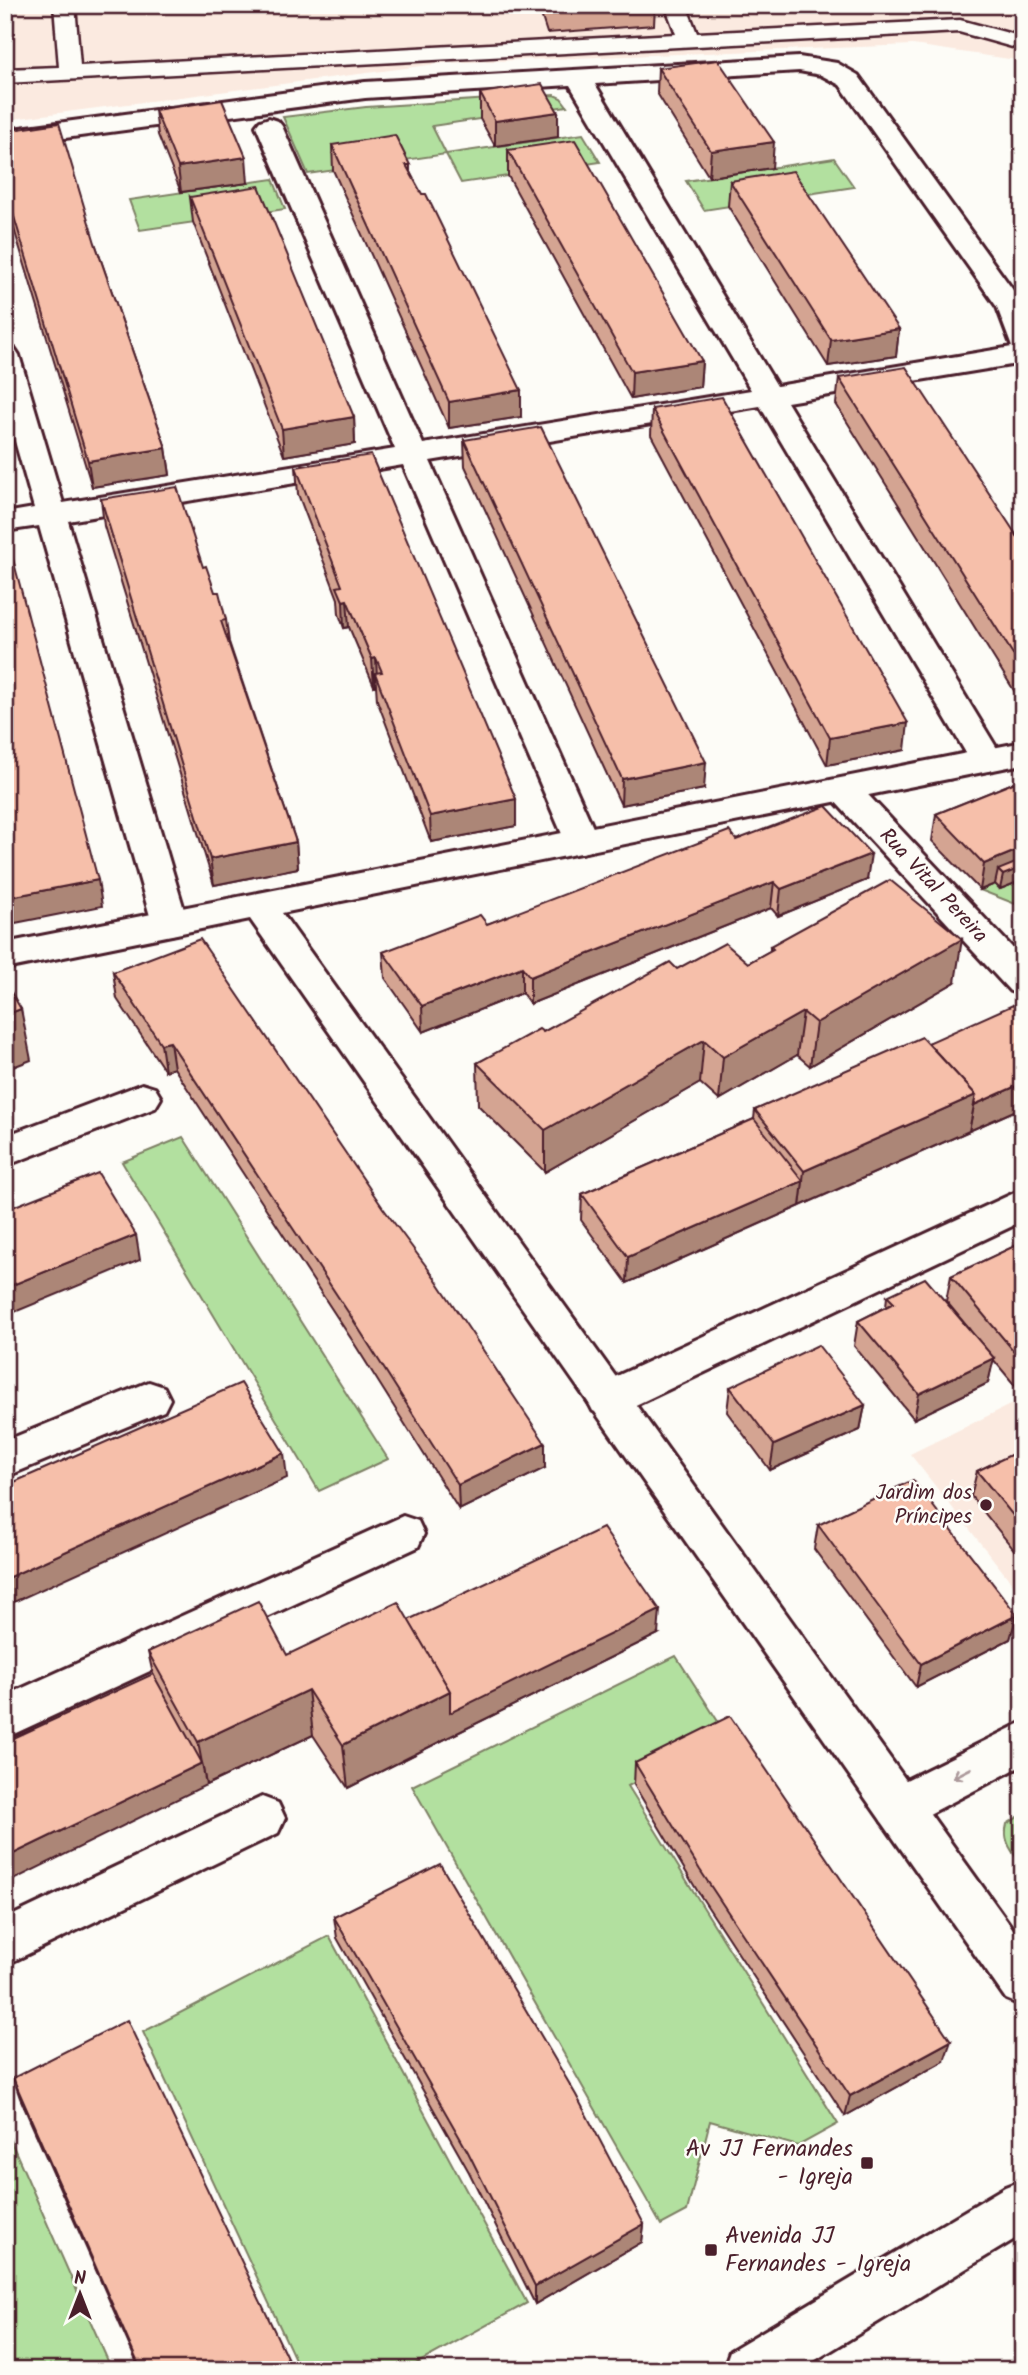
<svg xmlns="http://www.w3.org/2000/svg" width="1028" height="2375" viewBox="0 0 1028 2375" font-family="Kalam,sans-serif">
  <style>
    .built { fill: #fbeae0 }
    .green { fill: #b2e09f; stroke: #7e8065; stroke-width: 2 }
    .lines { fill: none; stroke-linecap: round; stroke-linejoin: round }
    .service-casing { stroke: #4a1f2b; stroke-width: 5 }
    .minor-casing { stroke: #4a1f2b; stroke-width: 6 }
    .tertiary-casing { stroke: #4a1f2b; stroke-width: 6 }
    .service { fill: #fdfcf7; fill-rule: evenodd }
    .minor { fill: #fdfcf7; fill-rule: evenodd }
    .tertiary { fill: #fdfcf7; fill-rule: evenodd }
    .wall { fill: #d4a492; stroke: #4a1f2b; stroke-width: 2 }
    .shaded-wall { fill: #ac8677; stroke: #4a1f2b; stroke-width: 2 }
    .building { fill: #f6bfaa; stroke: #4a1f2b; stroke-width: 2 }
    .oneway { stroke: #ac999b }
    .poi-dot { fill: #4a1f2b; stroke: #fdfcf7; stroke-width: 2.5 }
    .labels { text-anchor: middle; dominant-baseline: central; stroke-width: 5; stroke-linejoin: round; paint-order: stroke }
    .street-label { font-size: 21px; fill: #4a1f2b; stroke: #fdfcf7 }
    .poi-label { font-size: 21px; fill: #4a1f2b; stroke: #fdfcf7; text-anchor: end }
    .near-poi-label { font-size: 24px; fill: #4a1f2b; stroke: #fdfcf7; text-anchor: end }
  </style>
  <rect width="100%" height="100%" fill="#fdfcf7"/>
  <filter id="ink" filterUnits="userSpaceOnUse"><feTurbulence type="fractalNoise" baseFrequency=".0143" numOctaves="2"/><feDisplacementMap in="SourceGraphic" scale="14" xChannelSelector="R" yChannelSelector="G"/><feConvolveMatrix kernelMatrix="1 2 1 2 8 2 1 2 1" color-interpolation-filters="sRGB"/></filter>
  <g filter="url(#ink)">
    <g class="built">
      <path d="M5,5H1023V61L913,45L444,63L5,120Z"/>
      <path d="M1018,1401L1023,1408V1597L910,1454Z"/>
    </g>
    <g class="green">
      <path d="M554,95L561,98L567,106L432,126L446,154L583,134L600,162L461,183L446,154L308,174L283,117L366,107Z"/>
      <path d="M834,158L854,187L704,210L686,181Z"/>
      <path d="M273,179L285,209L140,230L129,200Z"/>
      <path d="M1023,880V907L980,890L995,884L1000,889Z"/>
      <path d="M183,1137L388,1459L319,1491L122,1162Z"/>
      <path d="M676,1656L726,1734L628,1786L838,2124L798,2146L710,2121L687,2211L661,2225L412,1786Z"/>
      <path d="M1023,1814V1867C1013,1852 1002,1842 1007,1824Z"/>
      <path d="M329,1936L527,2303L405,2370H300L143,2032Z"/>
      <path d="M5,2128L112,2370H5Z"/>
    </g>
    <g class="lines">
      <defs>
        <path id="service" d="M54,5H75L80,66L676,34L665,5H686L697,33L960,20L1023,37V50L959,32L5,83V69L59,67Z"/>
        <g id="minor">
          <path d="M799,57L837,63L858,75L1023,304V363L787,402L1004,760L999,768L987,771L975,768L760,406L430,461L599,841L594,849L582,853L570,849L565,841L403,465L68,521L188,923L182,932L170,935L158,932L152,923L39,526L5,531V513L34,508L5,406V347L15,349L19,355L63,503L395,449L256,126L260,121L269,118L278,121L282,126L423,444L751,390L570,85L365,98L5,146V130L365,82ZM799,71L821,75L840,85L997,307L1012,347L777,386L595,84Z"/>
          <path d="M843,778L855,781L1023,959V995L1010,991L831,797L826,789L831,781Z"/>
          <path d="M142,1084L155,1088L161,1098L155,1108L5,1166V1136Z"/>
          <path d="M1023,1189V1221L623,1411L608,1416L593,1411L587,1399L593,1387Z"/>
          <path d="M149,1382L164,1387L170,1399L164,1411L5,1477V1441Z"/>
          <path d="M403,1516L418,1521L424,1534L418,1547L5,1738V1696Z"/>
          <path d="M1023,1722V1765L914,1822L898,1828L882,1822L875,1807L882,1792Z"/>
          <path d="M262,1797L278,1803L285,1818L278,1833L5,1965V1919Z"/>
          <path d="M1023,2180V2234L799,2370H723L730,2351L1005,2187Z"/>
        </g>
        <path id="tertiary" d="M1023,742V764L282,913L1023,1943V2006L1006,1999L250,919L5,969V943Z"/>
      </defs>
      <use href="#service" class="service-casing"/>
      <use href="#minor" class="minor-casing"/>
      <use href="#tertiary" class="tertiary-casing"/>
      <use href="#service" class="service"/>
      <use href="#minor" class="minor"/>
      <use href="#tertiary" class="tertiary"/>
    </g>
    <g class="wall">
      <path d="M538,5H655L654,25L547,33Z"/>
      <path d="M658,68L772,168L709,177L657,93Z"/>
      <path d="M480,93L558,137L495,146L480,119Z"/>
      <path d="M155,110L248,183L181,192L158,135Z"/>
      <path d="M5,131L95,243L166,448L170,475L92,487L5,199Z"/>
      <path d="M332,145L410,165V172L521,417L449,428L333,170Z"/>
      <path d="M508,150L702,361L700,387L631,399L508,176Z"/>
      <path d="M730,181L899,329L896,356L828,366L728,206Z"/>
      <path d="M190,197L354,417L355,444L284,456L193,222Z"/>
      <path d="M839,378L1023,545V705L836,404Z"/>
      <path d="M652,409L905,750L827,765L651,435Z"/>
      <path d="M464,440L704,789L621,805L465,466Z"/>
      <path d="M296,467L516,799V826L431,842L377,700L376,685L374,686L349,627L344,628L339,614L338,599L298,494Z"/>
      <path d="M101,499L203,567L226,620L229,642L296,842L298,868L214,885L104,526Z"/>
      <path d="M1023,779V880L1000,889L995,884L980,890L932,841L936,814Z"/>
      <path d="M736,840L867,880L778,916L771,908L530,1004L522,993L423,1032L385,978L383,952L487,924Z"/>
      <path d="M770,946L955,982L810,1066L797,1055L719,1100L700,1083L545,1172L478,1105L477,1063L677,969L748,963L770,951Z"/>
      <path d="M113,972L545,1468L459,1510L352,1340L174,1068L165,1071L117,999Z"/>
      <path d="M1023,1016V1107L627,1283L581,1220L582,1194L754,1119L755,1110L928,1043Z"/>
      <path d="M1023,1242V1386L1017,1388L993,1359L988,1383L914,1419L854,1346L858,1321L886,1307L887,1296L970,1330L946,1301L951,1276Z"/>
      <path d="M730,1387L865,1405L860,1430L770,1470L727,1412Z"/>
      <path d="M1023,1449V1561L971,1496L977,1471Z"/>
      <path d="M818,1525L1017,1615L1010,1639L916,1687L814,1549Z"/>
      <path d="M408,1620L658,1634L451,1736L348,1788L313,1735L206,1785L153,1674L148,1652L287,1655Z"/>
      <path d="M635,1763L944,2061L845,2116L698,1892L634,1785Z"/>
      <path d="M334,1917L644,2224L642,2242L535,2304L469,2172L337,1938Z"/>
      <path d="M13,2078L293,2370H140L20,2098Z"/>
    </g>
    <g class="shaded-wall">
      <path d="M558,112V137L495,146V121Z"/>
      <path d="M774,142L772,168L709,177L711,151Z"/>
      <path d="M246,157L248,183L181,192L178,167Z"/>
      <path d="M899,329L896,356L828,366L831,340Z"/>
      <path d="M702,361L700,387L631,399L632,372Z"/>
      <path d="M521,390V417L449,428V402Z"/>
      <path d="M354,417L355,444L284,456L282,429Z"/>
      <path d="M166,448L170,475L92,487L88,461Z"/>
      <path d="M347,600L349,627L344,628L343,601Z"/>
      <path d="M376,658L377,678L375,673L376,685L374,686L372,659Z"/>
      <path d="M908,723L905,750L827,765L830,738Z"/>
      <path d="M706,762L704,789L621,805L622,779Z"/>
      <path d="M516,799V826L431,842L430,816Z"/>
      <path d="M296,842L298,868L214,885L210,859Z"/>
      <path d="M1023,848V880L1000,889L1003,875L998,870L995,884L980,890L984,864Z"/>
      <path d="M871,854L867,880L778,916L781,889Z"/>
      <path d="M98,880L102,906L10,924L5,898Z"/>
      <path d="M774,882L771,908L530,1004V977Z"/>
      <path d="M962,939L955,982L810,1066L816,1023Z"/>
      <path d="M522,967V993L423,1032L422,1006Z"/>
      <path d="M21,1009L31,1060L5,1070V1015Z"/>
      <path d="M803,1012L797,1055L719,1100L723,1057Z"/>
      <path d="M704,1040L700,1083L545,1172V1130Z"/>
      <path d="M170,1042L174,1068L165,1071L161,1044Z"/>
      <path d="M1023,1083V1107L969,1131L974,1105Z"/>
      <path d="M976,1095L969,1131L800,1206L804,1171Z"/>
      <path d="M803,1181L800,1206L627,1283L628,1257Z"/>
      <path d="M136,1235L140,1260L5,1316V1288Z"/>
      <path d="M994,1358L988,1383L914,1419L919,1394Z"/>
      <path d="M1023,1366V1386L1017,1388Z"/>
      <path d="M865,1405L860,1430L770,1470L774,1445Z"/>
      <path d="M545,1443V1468L459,1510L458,1485Z"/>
      <path d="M284,1453L287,1478L5,1606V1579Z"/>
      <path d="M660,1610L658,1634L451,1736L348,1788L343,1745L450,1691Z"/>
      <path d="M1017,1615L1010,1639L916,1687L921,1664Z"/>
      <path d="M308,1690L313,1735L206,1785L198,1742Z"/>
      <path d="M202,1763L206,1785L5,1884V1858Z"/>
      <path d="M951,2041L944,2061L845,2116L850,2096Z"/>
      <path d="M644,2224L642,2242L535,2304V2286Z"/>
    </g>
    <g class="building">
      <path d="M718,60L774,142L711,151L658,68Z"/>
      <path d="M542,84L558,112L495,121L480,93Z"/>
      <path d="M222,100L246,157L178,167L155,110Z"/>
      <path d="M59,123L95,243L166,448L88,461L5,187V131Z"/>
      <path d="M395,135L410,165H406L422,194H426L521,390L449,402L332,145Z"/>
      <path d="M575,140L702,361L632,372L508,150Z"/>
      <path d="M793,171L899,329L831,340L730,181Z"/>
      <path d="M259,186L354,417L282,429L190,197Z"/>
      <path d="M906,367L1023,545V670L839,378Z"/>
      <path d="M722,397L908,723L830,738L652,409Z"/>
      <path d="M541,427L706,762L622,779L464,440Z"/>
      <path d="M371,455L516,799L430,816L375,673L382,672L376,658L372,659L347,600L343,601L337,587L342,586L296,467Z"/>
      <path d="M177,487L203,567L206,566L215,592H219L226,620L221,621L296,842L210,859L101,499Z"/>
      <path d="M5,529L98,880L5,898Z"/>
      <path d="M1023,779V848L984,864L936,814Z"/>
      <path d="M826,806L871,854L781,889L774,882L530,977L522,967L422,1006L383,952L480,915L487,924L729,831L736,840Z"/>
      <path d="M1023,860V867L1003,875L998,870Z"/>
      <path d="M890,880L962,939L816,1023L803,1012L723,1057L704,1040L545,1130L477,1063L539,1029L543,1032L670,962L677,969L725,943L748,963L773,949L770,946Z"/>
      <path d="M200,939L383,1208L435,1278L545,1443L458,1485L350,1315L170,1042L161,1044L113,972Z"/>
      <path d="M5,982L21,1009L5,1015Z"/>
      <path d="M1013,1005L1023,1016V1083L974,1105L976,1095L928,1043Z"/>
      <path d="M922,1037L976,1095L804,1171L755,1110Z"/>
      <path d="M754,1119L803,1181L628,1257L582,1194Z"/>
      <path d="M98,1173L136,1235L5,1288V1210Z"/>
      <path d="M1023,1242V1362L951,1276Z"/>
      <path d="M925,1278L994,1358L919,1394L858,1321L894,1303L887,1296Z"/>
      <path d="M818,1345L865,1405L774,1445L730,1387Z"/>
      <path d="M241,1383L284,1453L5,1579V1486Z"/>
      <path d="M1023,1449V1528L977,1471Z"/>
      <path d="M913,1480L1017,1615L921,1664L818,1525Z"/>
      <path d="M603,1528L660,1610L450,1713V1691L408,1620Z"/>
      <path d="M258,1601L287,1655L398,1602L450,1691L343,1745L308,1690L198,1742L148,1652Z"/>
      <path d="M153,1674L202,1763L5,1858V1742Z"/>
      <path d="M730,1716L951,2041L850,2096L700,1870L635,1763Z"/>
      <path d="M440,1864L576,2095L644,2224L535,2286L468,2152L334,1917Z"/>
      <path d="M127,2020L293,2370H141L13,2078Z"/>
    </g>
    <defs><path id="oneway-shaft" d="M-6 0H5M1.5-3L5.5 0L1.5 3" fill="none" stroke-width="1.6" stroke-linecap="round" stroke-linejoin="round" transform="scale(1.75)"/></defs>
    <use class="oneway" href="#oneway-shaft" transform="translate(962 1773) rotate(153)"/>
  </g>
  <g class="poi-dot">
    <circle cx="986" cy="1505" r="7"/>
    <rect x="860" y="2156" width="14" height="14" rx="3.5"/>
    <rect x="704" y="2243" width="14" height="14" rx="3.5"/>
  </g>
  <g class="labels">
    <g class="street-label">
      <text transform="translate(933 886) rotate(47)">Rua Vital Pereira</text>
    </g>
    <g class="poi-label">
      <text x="972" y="1493">Jardim dos<tspan x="972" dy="24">Príncipes</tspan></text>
    </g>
    <g class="near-poi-label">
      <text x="853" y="2149">Av JJ Fernandes<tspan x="853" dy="28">- Igreja</tspan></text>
      <text x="725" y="2236" text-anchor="start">Avenida JJ<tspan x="725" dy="28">Fernandes - Igreja</tspan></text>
    </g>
  </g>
  <rect width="1028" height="2375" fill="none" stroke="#fdfcf7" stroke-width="28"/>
  <rect x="14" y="14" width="1000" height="2347" fill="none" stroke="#4a1f2b" stroke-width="2.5" filter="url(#ink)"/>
  <g transform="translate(80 2294)" stroke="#fdfcf7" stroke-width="5" paint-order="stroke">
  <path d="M0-5L12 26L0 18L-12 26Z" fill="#4a1f2b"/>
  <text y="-10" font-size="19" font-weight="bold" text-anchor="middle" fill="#4a1f2b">N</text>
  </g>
</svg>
